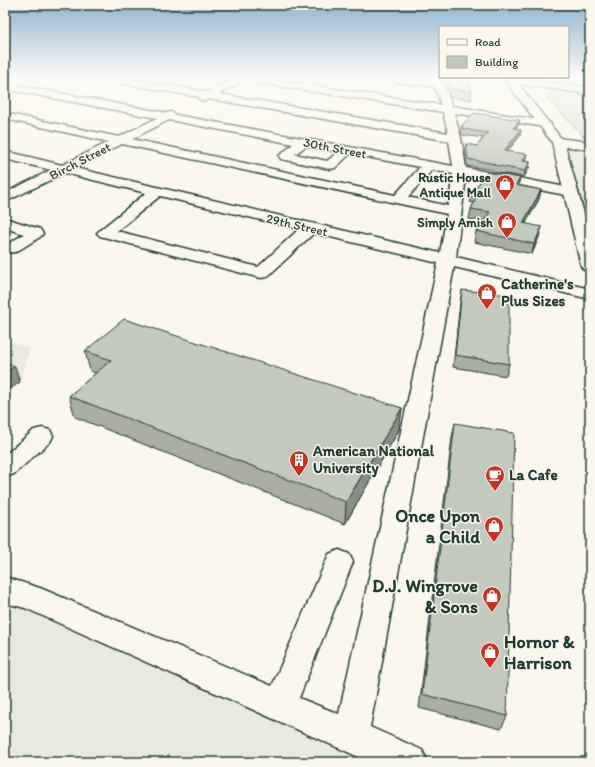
<svg xmlns="http://www.w3.org/2000/svg" width="595" height="767" viewBox="0 0 595 767" font-family="Itim,sans-serif">
  <style>
    .built { fill: #eae9de }
    .green { fill: #dbdcd1; stroke: #7d8c82 }
    .lines { fill: none; stroke-linecap: round; stroke-linejoin: round }
    .minor-casing { stroke: #1f3d34; stroke-width: 3 }
    .major-casing { stroke: #1f3d34; stroke-width: 3 }
    .minor { fill: #fbf7ec; fill-rule: evenodd }
    .major { fill: #fbf7ec; fill-rule: evenodd }
    .wall { fill: #a9ada3; stroke: #1f3d34 }
    .shaded-wall { fill: #898d85; stroke: #1f3d34 }
    .building { fill: #c4c9be; stroke: #1f3d34 }
    .labels { text-anchor: middle; dominant-baseline: central; stroke-width: 3; stroke-linejoin: round; paint-order: stroke }
    .far-street-label { font-size: 13px; fill: #1f3d34; stroke: #fbf7ec }
    .far-poi-label { font-size: 13px; font-weight: bold; fill: #1f3d34; stroke: #fbf7ec; text-anchor: end }
    .poi-label { font-size: 15px; font-weight: bold; fill: #1f3d34; stroke: #fbf7ec; text-anchor: start }
    .near-poi-label { font-size: 18px; font-weight: bold; fill: #1f3d34; stroke: #fbf7ec; text-anchor: end }
  </style>
  <rect width="100%" height="100%" fill="#fbf7ec"/>
  <filter id="ink" filterUnits="userSpaceOnUse"><feTurbulence type="fractalNoise" baseFrequency=".025" numOctaves="2"/><feDisplacementMap in="SourceGraphic" scale="8" xChannelSelector="R" yChannelSelector="G"/><feConvolveMatrix kernelMatrix="1 2 1 2 8 2 1 2 1" color-interpolation-filters="sRGB"/></filter>
  <g filter="url(#ink)">
    <g class="built">
      <path d="M558,142L590,146V234L582,232Z"/>
      <path d="M5,339L30,349L20,382L5,393Z"/>
      <path d="M5,590L410,762H5Z"/>
    </g>
    <path class="green" d="M568,79H590V153L585,138L547,98L556,82L565,81Z"/>
    <g class="lines">
      <defs>
        <g id="minor">
          <path d="M108,79H130L207,92L234,79H246L219,94L448,133L443,112L252,82L247,79H271L441,105L435,87L396,82L391,79H417L433,81L432,79H442L452,106L545,121L549,122L551,124L549,126L545,127L454,113L461,138L466,168L571,188L576,189L578,192L576,195L571,196L466,176L456,257L590,289V299L454,267L370,727L422,750L428,762H370L25,608L5,603V577L40,588L272,686L329,554L339,550L349,554L353,562L299,698L339,714L438,263L314,233L267,277L261,278L100,236L97,233L100,230L146,193L65,173L5,202V193L51,170L5,159V151L62,165L109,142L5,119V113L119,137L157,118L5,89V83L167,113L171,112L176,115L453,166L449,141L210,99L204,101L200,100L199,97L113,82ZM169,120L293,144L279,156L281,159L330,169L335,168L350,154L420,167L395,195L132,139ZM122,144L447,214L440,253L75,168ZM306,146L338,152L327,161L295,154ZM432,170L453,174L448,206L408,197ZM160,196L299,229L258,267L117,231Z"/>
          <path d="M506,79H524L590,88V94L510,83L507,82Z"/>
          <path d="M558,138L590,142V150L554,145L552,142L554,139Z"/>
          <path d="M5,218L40,229L43,234L40,237L16,252L5,253V243L8,244L24,234L5,228Z"/>
          <path d="M42,428L50,430L53,436L50,442L14,474L5,477V455L34,430Z"/>
        </g>
        <path id="major" d="M504,79H514L564,142L590,235V271L584,270L581,266L552,142Z"/>
      </defs>
      <use href="#minor" class="minor-casing"/>
      <use href="#major" class="major-casing"/>
      <use href="#minor" class="minor"/>
      <use href="#major" class="major"/>
    </g>
    <g class="wall">
      <path d="M443,79H467L472,92L471,100L450,97Z"/>
      <path d="M462,125L518,126L516,129L520,136L507,151L525,161L530,162L529,168L524,177L493,172V170L467,166L465,150L466,144L477,146L483,138L462,135L461,131Z"/>
      <path d="M518,185L541,190L539,199L526,223L539,237L532,254L474,242L476,231L483,221L469,219L471,209L474,203L470,202L472,193Z"/>
      <path d="M462,290L509,364L506,376L453,367L460,302Z"/>
      <path d="M85,351L402,408L399,430L345,524L75,417L69,396L96,373L90,371Z"/>
      <path d="M455,423L507,716L501,729L419,708L452,437Z"/>
    </g>
    <g class="shaded-wall">
      <path d="M520,120L518,126L512,134L513,128Z"/>
      <path d="M521,130L520,136L503,157L504,151Z"/>
      <path d="M527,154L525,161L521,167L523,161Z"/>
      <path d="M530,162L529,168L524,177L525,171Z"/>
      <path d="M520,178L518,187L516,185Z"/>
      <path d="M541,190L539,199L520,233L523,223Z"/>
      <path d="M542,227L539,237L532,254L534,244Z"/>
      <path d="M15,366L20,382L5,393V373Z"/>
      <path d="M402,408L399,430L345,524L346,502Z"/>
    </g>
    <g class="building">
      <path d="M447,79H467L472,92L451,89Z"/>
      <path d="M474,113L520,120L513,128L521,130L504,151L527,154L523,161L530,162L525,171L494,165L495,164L468,159L466,144L477,146L488,133L463,129L462,125Z"/>
      <path d="M487,172L520,178L516,185L541,190L523,223L542,227L534,244L476,231L490,212L471,209L478,194L472,193Z"/>
      <path d="M462,290L509,295V364L455,355Z"/>
      <path d="M124,319L402,408L346,502L69,396L111,360L85,351Z"/>
      <path d="M5,362L15,366L5,373Z"/>
      <path d="M455,423L514,433L507,716L422,694Z"/>
      <path d="M169,755L172,762H156Z"/>
    </g>
  </g>
  <linearGradient id="sky" x2="0" y2="1"><stop stop-color="#90b4cf"/><stop offset="0.42" stop-color="#fdfbf6"/><stop offset="1" stop-color="#fdfbf6" stop-opacity="0"/></linearGradient>
  <rect width="595" height="186" fill="url(#sky)"/>
  <defs>
    <symbol id="shop-pin" viewBox="-11 -11 22 30"><path d="M0 17L-7.5 6A9.5 9.5 0 1 1 7.5 6Z" fill="#c8321e" stroke="#fbf7ec"/><path d="M-5-2.5h2.3a2.7 3.5 0 0 1 5.4 0H5L5.5 6h-11ZM-1.5-2.5h3a1.5 2.3 0 0 0-3 0Z" fill="#fff"/></symbol>
    <symbol id="building-pin" viewBox="-11 -11 22 30"><path d="M0 17L-7.5 6A9.5 9.5 0 1 1 7.5 6Z" fill="#c8321e" stroke="#fbf7ec"/><path d="M-4-6H4V6H1V3H-1V6H-4ZM-2.5-4.3h1.7v1.8h-1.7ZM.8-4.3h1.7v1.8H.8ZM-2.5-1h1.7V.8h-1.7ZM.8-1h1.7V.8H.8Z" fill="#fff"/></symbol>
    <symbol id="cafe-pin" viewBox="-11 -11 22 30"><path d="M0 17L-7.5 6A9.5 9.5 0 1 1 7.5 6Z" fill="#c8321e" stroke="#fbf7ec"/><path d="M-5.5-4.5H6V0H3Q3 3.5 0 3.5H-2.5Q-5.5 3.5-5.5 0ZM3-3.2v2h1.7v-2ZM-6 4.5H4V6H-6Z" fill="#fff"/></symbol>
  </defs>
  <g fill-rule="evenodd">
    <use href="#shop-pin" x="494" y="173" width="22" height="30"/>
    <use href="#shop-pin" x="496" y="211" width="22" height="30"/>
    <use href="#shop-pin" x="476" y="282" width="22" height="30"/>
    <use href="#building-pin" x="288" y="449" width="22" height="30"/>
    <use href="#cafe-pin" x="484" y="464" width="22" height="30"/>
    <use href="#shop-pin" x="483" y="515" width="22" height="30"/>
    <use href="#shop-pin" x="481" y="585" width="22" height="30"/>
    <use href="#shop-pin" x="479" y="641" width="22" height="30"/>
  </g>
  <g class="labels">
    <g class="far-street-label">
      <text transform="translate(335 148) rotate(11)">30th Street</text>
      <text transform="translate(80 161) rotate(-27)">Birch Street</text>
      <text transform="translate(297 225) rotate(13)">29th Street</text>
    </g>
    <g class="far-poi-label">
      <text x="491" y="177">Rustic House<tspan x="491" dy="15">Antique Mall</tspan></text>
      <text x="493" y="222">Simply Amish</text>
    </g>
    <g class="poi-label">
      <text x="501" y="284">Catherine's<tspan x="501" dy="17">Plus Sizes</tspan></text>
      <text x="313" y="451">American National<tspan x="313" dy="17">University</tspan></text>
      <text x="509" y="475">La Cafe</text>
    </g>
    <g class="near-poi-label">
      <text x="480" y="516">Once Upon<tspan x="480" dy="21">a Child</tspan></text>
      <text x="478" y="586">D.J. Wingrove<tspan x="478" dy="21">&amp; Sons</tspan></text>
      <text x="504" y="642" text-anchor="start">Hornor &amp;<tspan x="504" dy="21">Harrison</tspan></text>
    </g>
  </g>
  <rect width="595" height="767" fill="none" stroke="#fbf7ec" stroke-width="20"/>
  <rect x="10" y="10" width="575" height="747" fill="none" stroke="#1f3d34" stroke-width="1.5" filter="url(#ink)"/>
  <rect x="439" y="26" width="130" height="52" fill="#fbf7ec" stroke="#a3ada2"/>
  <rect x="447" y="39" width="20" height="6" fill="#fbf7ec" stroke="#a3ada2"/>
  <text x="475" y="46" font-size="12" fill="#1f3d34">Road</text>
  <rect x="447" y="56" width="20" height="12" fill="#c4c9be" stroke="#a3ada2"/>
  <text x="475" y="66" font-size="12" fill="#1f3d34">Building</text>
</svg>
